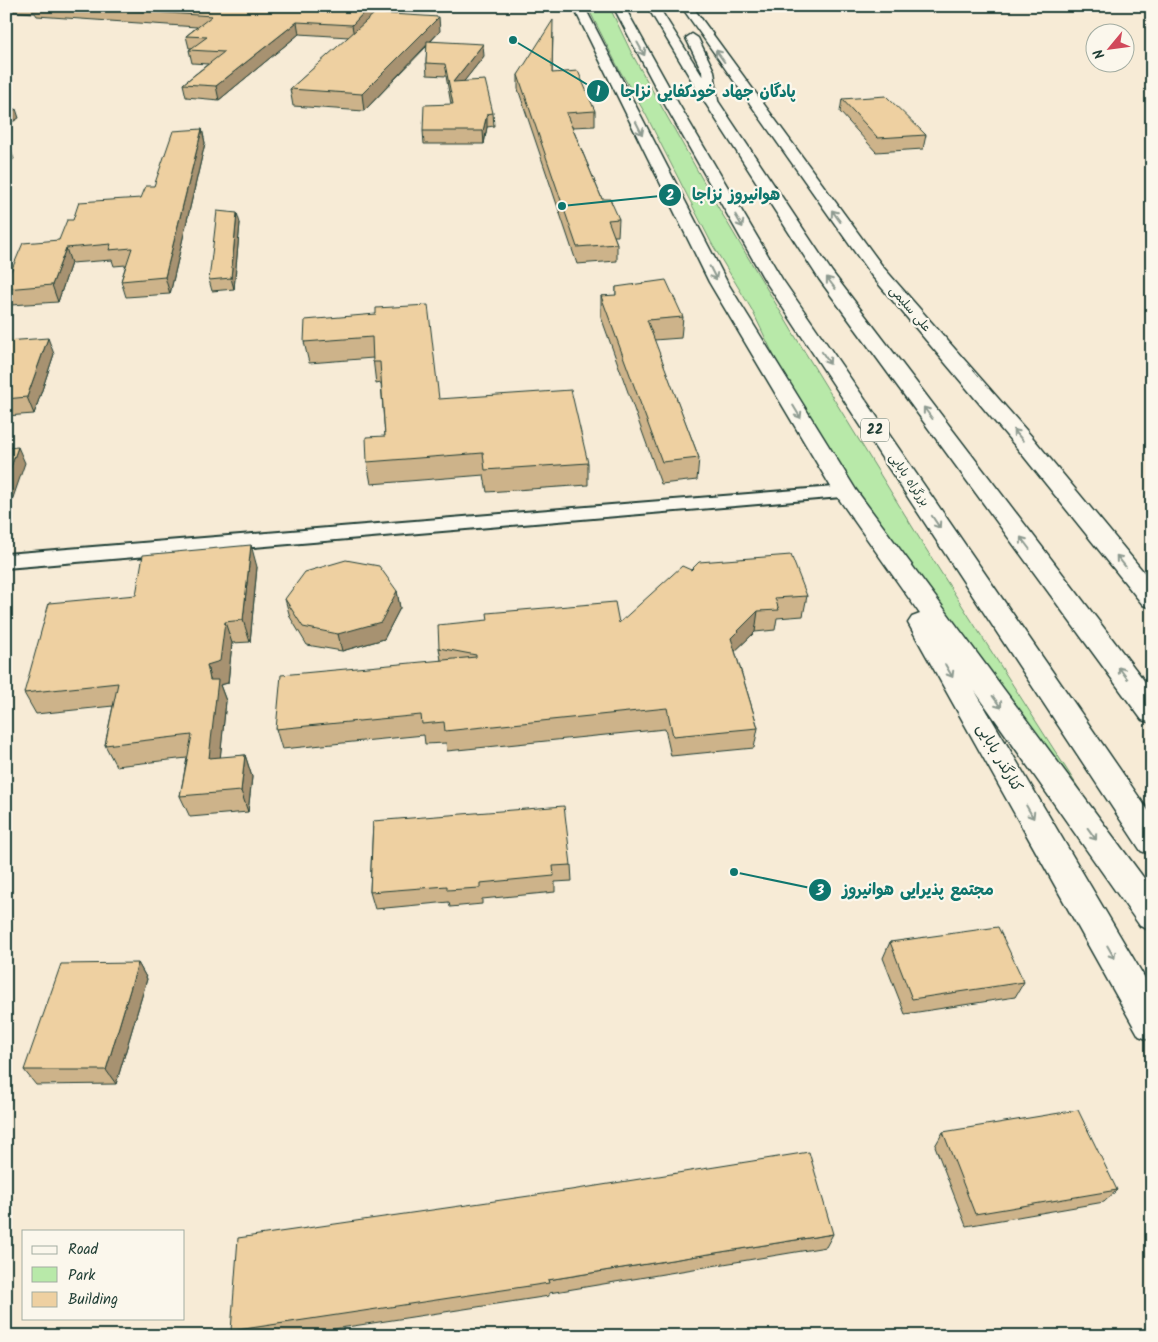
<svg xmlns="http://www.w3.org/2000/svg" width="1158" height="1342" viewBox="0 0 1158 1342" font-family="Kalam,'Playpen Sans Arabic',sans-serif">
  <style>
    .green { fill: #b8e9a9; stroke: #6c936e }
    .lines { fill: none; stroke-linecap: round; stroke-linejoin: round }
    .minor-casing { stroke: #1f3d34; stroke-width: 4 }
    .primary-casing { stroke: #1f3d34; stroke-width: 3 }
    .trunk-casing { stroke: #1f3d34; stroke-width: 3 }
    .minor { fill: #fbf7ec; fill-rule: evenodd }
    .primary { fill: #fbf7ec; fill-rule: evenodd }
    .trunk { fill: #fbf7ec; fill-rule: evenodd }
    .wall { fill: #cdb38a; stroke: #1f3d34 }
    .shaded-wall { fill: #a79271; stroke: #1f3d34 }
    .building { fill: #eed0a1; stroke: #1f3d34 }
    .oneway { stroke: #8d9a90 }
    .labels { text-anchor: middle; dominant-baseline: central; stroke-width: 4.5; stroke-linejoin: round; paint-order: stroke }
    .far-street-label { font-size: 12px; fill: #1f3d34; stroke: #fbf7ec }
    .shield { fill: #fbf7ec; stroke: #61756b; stroke-width: 1 }
    .shield-label { font-size: 14px; font-weight: bold; fill: #1f3d34 }
    .street-label { font-size: 15px; fill: #1f3d34; stroke: #fbf7ec }
    .leader { fill: none; stroke: #0f766e; stroke-width: 2 }
    .callout-dot { fill: #0f766e; stroke: #fbf7ec; stroke-width: 2 }
    .mark-label { font-size: 15px; text-anchor: middle; font-weight: bold; fill: #fff }
    .callout-label { font-size: 16px; text-anchor: middle; font-weight: bold; fill: #0f766e; stroke: #fbf7ec; stroke-width: 4.5; stroke-linejoin: round; paint-order: stroke }
  </style>
  <rect width="100%" height="100%" fill="#f7ebd6"/>
  <filter id="ink" filterUnits="userSpaceOnUse"><feTurbulence type="fractalNoise" baseFrequency=".02" numOctaves="2"/><feDisplacementMap in="SourceGraphic" scale="10" xChannelSelector="R" yChannelSelector="G"/><feConvolveMatrix kernelMatrix="1 2 1 2 8 2 1 2 1" color-interpolation-filters="sRGB"/></filter>
  <g filter="url(#ink)">
    <path class="green" d="M587,6H609L632,54L715,202L795,336L926,549L1143,889L898,554L824,440L774,356L752,310L712,244L645,113L620,71Z"/>
    <g class="lines">
      <defs>
        <path id="minor" d="M846,486L853,488L856,492L853,496L6,568V554Z"/>
        <g id="primary">
          <path d="M573,6H584L727,282L856,490L1152,889V931L1140,926L975,691L1152,990V1041L1139,1036L908,623L912,617L920,614L834,492L709,282Z"/>
          <path d="M681,6H692L883,267L1033,438L1152,582V608L1143,605L1017,448L871,275Z"/>
          <path d="M692,34L698,38L714,71L718,101L716,104H706L704,101L702,71L686,38Z"/>
        </g>
        <g id="trunk">
          <path d="M613,6H624L678,103L782,279L1152,816V855L1141,851L764,279L664,103Z"/>
          <path d="M647,6H658L718,101L832,272L1152,691V723L1142,720L819,279L704,101Z"/>
        </g>
      </defs>
      <use href="#minor" class="minor-casing"/>
      <use href="#primary" class="primary-casing"/>
      <use href="#trunk" class="trunk-casing"/>
      <use href="#minor" class="minor"/>
      <use href="#primary" class="primary"/>
      <use href="#trunk" class="trunk"/>
    </g>
    <g class="wall">
      <path d="M6,6H383L376,13L440,31L431,41L484,56L464,81L493,113L494,126L487,127L484,144H424L423,131L451,104L446,76L427,75L426,63L427,46L364,111L293,106L290,89L349,37L299,34L219,100L186,97L183,84L208,64L192,63L189,50L192,48H189L186,36L197,27L37,16L35,13L6,11Z"/>
      <path d="M553,33L552,73L595,111V126L572,127L602,199L619,219L618,236H614L617,244V261L577,264L518,89V75Z"/>
      <path d="M842,99L926,135L923,149L876,152L840,112Z"/>
      <path d="M202,129L205,143L170,294L126,297L121,281L126,265L114,266L112,260L71,263L58,302L11,305L6,295V283L59,240L73,220L141,198L154,186Z"/>
      <path d="M240,223L234,289L212,291L209,280Z"/>
      <path d="M616,287L683,317L681,338L654,340L699,458L697,480L661,484L601,317V296H616Z"/>
      <path d="M376,314L439,399L588,463V485L487,492L484,475L371,484L367,462L385,436L381,383L376,384L373,358L309,363L304,342Z"/>
      <path d="M6,341L54,354L34,414L6,416Z"/>
      <path d="M257,567L250,642L232,643L228,683L220,685L226,701L220,758L245,755L252,777L248,812L190,817L180,796L187,758L116,766L105,745L113,706L36,714L24,693Z"/>
      <path d="M691,570L807,596L803,616L777,618L775,630L755,632L735,651L758,728L754,748L671,756L665,729L447,751L446,743L425,744L424,735L282,749L276,729L441,660L439,648L619,623Z"/>
      <path d="M397,591L400,608L384,639L342,651L307,645L290,617L285,599Z"/>
      <path d="M373,821L571,865L572,881L555,882V892L482,899V904L450,907L449,902L375,909L370,892Z"/>
      <path d="M890,942L1024,982L1015,997L905,1014L883,958Z"/>
      <path d="M138,963L147,979L116,1084L36,1085L24,1070Z"/>
      <path d="M943,1132L1117,1190L1104,1202L966,1226L935,1146Z"/>
      <path d="M833,1234L826,1247L549,1293V1296L288,1336H235L231,1331Z"/>
    </g>
    <g class="shaded-wall">
      <path d="M370,6H383L354,37L352,25Z"/>
      <path d="M439,17L440,31L364,111L362,94Z"/>
      <path d="M297,22L299,34L219,100L216,86Z"/>
      <path d="M483,44L484,56L454,94L453,82Z"/>
      <path d="M16,109L19,118L6,126V115Z"/>
      <path d="M487,114V127L484,144L483,131Z"/>
      <path d="M202,129L205,143L170,294L165,277Z"/>
      <path d="M9,145L14,159L6,165V148Z"/>
      <path d="M237,213L240,223L234,289L231,278Z"/>
      <path d="M66,248L71,263L58,302L52,285Z"/>
      <path d="M48,338L54,354L34,414L27,397Z"/>
      <path d="M18,447L25,463L6,518V481Z"/>
      <path d="M251,545L257,567L250,642L243,620Z"/>
      <path d="M397,591L400,608L384,639L342,651L338,634Z"/>
      <path d="M758,611L755,632L728,658L731,638Z"/>
      <path d="M225,622L232,643L228,683L220,685L226,701L218,780L209,758L210,680L207,665Z"/>
      <path d="M245,755L252,777L248,812L241,791Z"/>
      <path d="M138,963L147,979L116,1084L106,1070Z"/>
    </g>
    <g class="building">
      <path d="M65,6H370L352,25L297,22L216,86L183,84L224,52L189,50L207,37L186,36L212,16Z"/>
      <path d="M375,13L439,17L362,94L290,89Z"/>
      <path d="M553,20L552,73L578,71L595,111L566,113L602,199H610L619,219L608,220L617,244L577,247L518,75Z"/>
      <path d="M427,41L483,44L453,82L485,80L493,113L487,114L483,131H423L424,105L453,104L445,64L426,63Z"/>
      <path d="M886,96L926,135L878,138L842,99Z"/>
      <path d="M6,108L16,109L6,115Z"/>
      <path d="M202,129L165,277L121,281L132,248L109,250L111,244L66,248L52,285L6,289V283L23,243L59,240L67,220H73L79,202L141,198L146,186H154L173,131Z"/>
      <path d="M217,211L237,213L231,278L209,280Z"/>
      <path d="M666,280L683,317L647,320L699,458L662,462L601,296L616,295V287Z"/>
      <path d="M428,305L439,399L571,390L588,463L485,470L483,453L367,462L366,437L385,436L380,362H373L372,337L304,342L305,320L376,314V308Z"/>
      <path d="M48,338L27,397L6,399V341Z"/>
      <path d="M18,447L6,481V448Z"/>
      <path d="M251,545L243,620L225,622L220,661L207,665L210,680H218L209,758L245,755L241,791L180,796L192,735L105,745L118,683L24,693L49,603L136,595L143,555Z"/>
      <path d="M791,555L807,596L775,598L779,610L758,611L731,638L758,728L673,736L667,708L445,731L444,722L422,724L421,715L276,729L281,675L476,657V655L439,648L438,625L488,620L487,613L615,602L619,623L682,566L691,570L699,562Z"/>
      <path d="M346,560L379,566L397,591L381,622L338,634L303,627L285,599L305,572Z"/>
      <path d="M564,806L571,865L553,866L554,876L480,883V888L447,890V886L370,892L373,821Z"/>
      <path d="M998,927L1024,982L912,999L890,942Z"/>
      <path d="M138,963L106,1070H24L61,964Z"/>
      <path d="M1078,1110L1117,1190L975,1214L943,1132Z"/>
      <path d="M809,1152L833,1234L548,1280L549,1283L231,1331L238,1238L571,1190Z"/>
    </g>
    <defs><path id="oneway-shaft" d="M-6 0H5M1.5-3L5.5 0L1.5 3" fill="none" stroke-width="1.6" stroke-linecap="round" stroke-linejoin="round" transform="scale(1.25)"/></defs>
    <g class="oneway">
      <use href="#oneway-shaft" transform="translate(641 49) rotate(61)"/>
      <use href="#oneway-shaft" transform="translate(720 56) rotate(-126)"/>
      <use href="#oneway-shaft" transform="translate(639 128) rotate(63)"/>
      <use href="#oneway-shaft" transform="translate(836 216) rotate(-126)"/>
      <use href="#oneway-shaft" transform="translate(739 221) rotate(60)"/>
      <use href="#oneway-shaft" transform="translate(713 273) rotate(63)"/>
      <use href="#oneway-shaft" transform="translate(831 283) rotate(-127)"/>
      <use href="#oneway-shaft" transform="translate(826 358) rotate(56)"/>
      <use href="#oneway-shaft" transform="translate(797 412) rotate(59)"/>
      <use href="#oneway-shaft" transform="translate(928 413) rotate(-127)"/>
      <use href="#oneway-shaft" transform="translate(1018 435) rotate(-130)"/>
      <use href="#oneway-shaft" transform="translate(936 522) rotate(56)"/>
      <use href="#oneway-shaft" transform="translate(1025 543) rotate(-127)"/>
      <use href="#oneway-shaft" transform="translate(1121 561) rotate(-129)"/>
      <use href="#oneway-shaft" transform="translate(949 671) rotate(60)"/>
      <use href="#oneway-shaft" transform="translate(1123 673) rotate(-127)"/>
      <use href="#oneway-shaft" transform="translate(997 702) rotate(54)"/>
      <use href="#oneway-shaft" transform="translate(1030 812) rotate(60)"/>
      <use href="#oneway-shaft" transform="translate(1092 834) rotate(54)"/>
      <use href="#oneway-shaft" transform="translate(1111 952) rotate(60)"/>
    </g>
  </g>
  <g class="labels">
    <g class="far-street-label">
      <text transform="translate(910 309) rotate(49)">علی سلیمی</text>
      <text transform="translate(909 480) rotate(56)">بزرگراه بابایی</text>
    </g>
    <rect class="shield" x="861" y="418.5" width="28" height="23" rx="4"/>
    <g class="shield-label">
      <text x="875" y="430">22</text>
    </g>
    <g class="street-label">
      <text transform="translate(999 758) rotate(60)">کنارگذر بابایی</text>
    </g>
  </g>
  <path class="leader" d="M513 40L598 91M562 206L670 195M734 872L820 890"/>
  <g class="callout-dot">
    <circle cx="513" cy="40" r="5"/>
    <circle cx="562" cy="206" r="5"/>
    <circle cx="734" cy="872" r="5"/>
    <circle cx="598" cy="91" r="12"/>
    <circle cx="670" cy="195" r="12"/>
    <circle cx="820" cy="890" r="12"/>
  </g>
  <g class="mark-label">
    <text x="598" y="96">1</text>
    <text x="670" y="200">2</text>
    <text x="820" y="895">3</text>
  </g>
  <g class="callout-label">
    <text x="708" y="97">پادگان جهاد خودکفایی نزاجا</text>
    <text x="736" y="200">هوانیروز نزاجا</text>
    <text x="918" y="895">مجتمع پذیرایی هوانیروز</text>
  </g>
  <rect width="1158" height="1342" fill="none" stroke="#fbf7ec" stroke-width="25"/>
  <rect x="12" y="12" width="1133" height="1317" fill="none" stroke="#1f3d34" stroke-width="2" filter="url(#ink)"/>
  <rect x="22" y="1230" width="162" height="90" fill="#fbf7ec" stroke="#a3ada2"/>
  <rect x="32" y="1246" width="25" height="8" fill="#fbf7ec" stroke="#a3ada2"/>
  <text x="68" y="1254" font-size="15" fill="#1f3d34">Road</text>
  <rect x="32" y="1267" width="25" height="15" fill="#b8e9a9" stroke="#a3ada2"/>
  <text x="68" y="1280" font-size="15" fill="#1f3d34">Park</text>
  <rect x="32" y="1292" width="25" height="15" fill="#eed0a1" stroke="#a3ada2"/>
  <text x="68" y="1304" font-size="15" fill="#1f3d34">Building</text>
  <g transform="translate(1110 48) rotate(241)"><circle r="24" fill="#fbf7ec" stroke="#a3ada2"/>
  <path d="M0-4L9 19L0 12L-9 19Z" fill="#d1495b"/>
  <text y="-8" font-size="14" font-weight="bold" text-anchor="middle" fill="#1f3d34">N</text>
  </g>
</svg>
